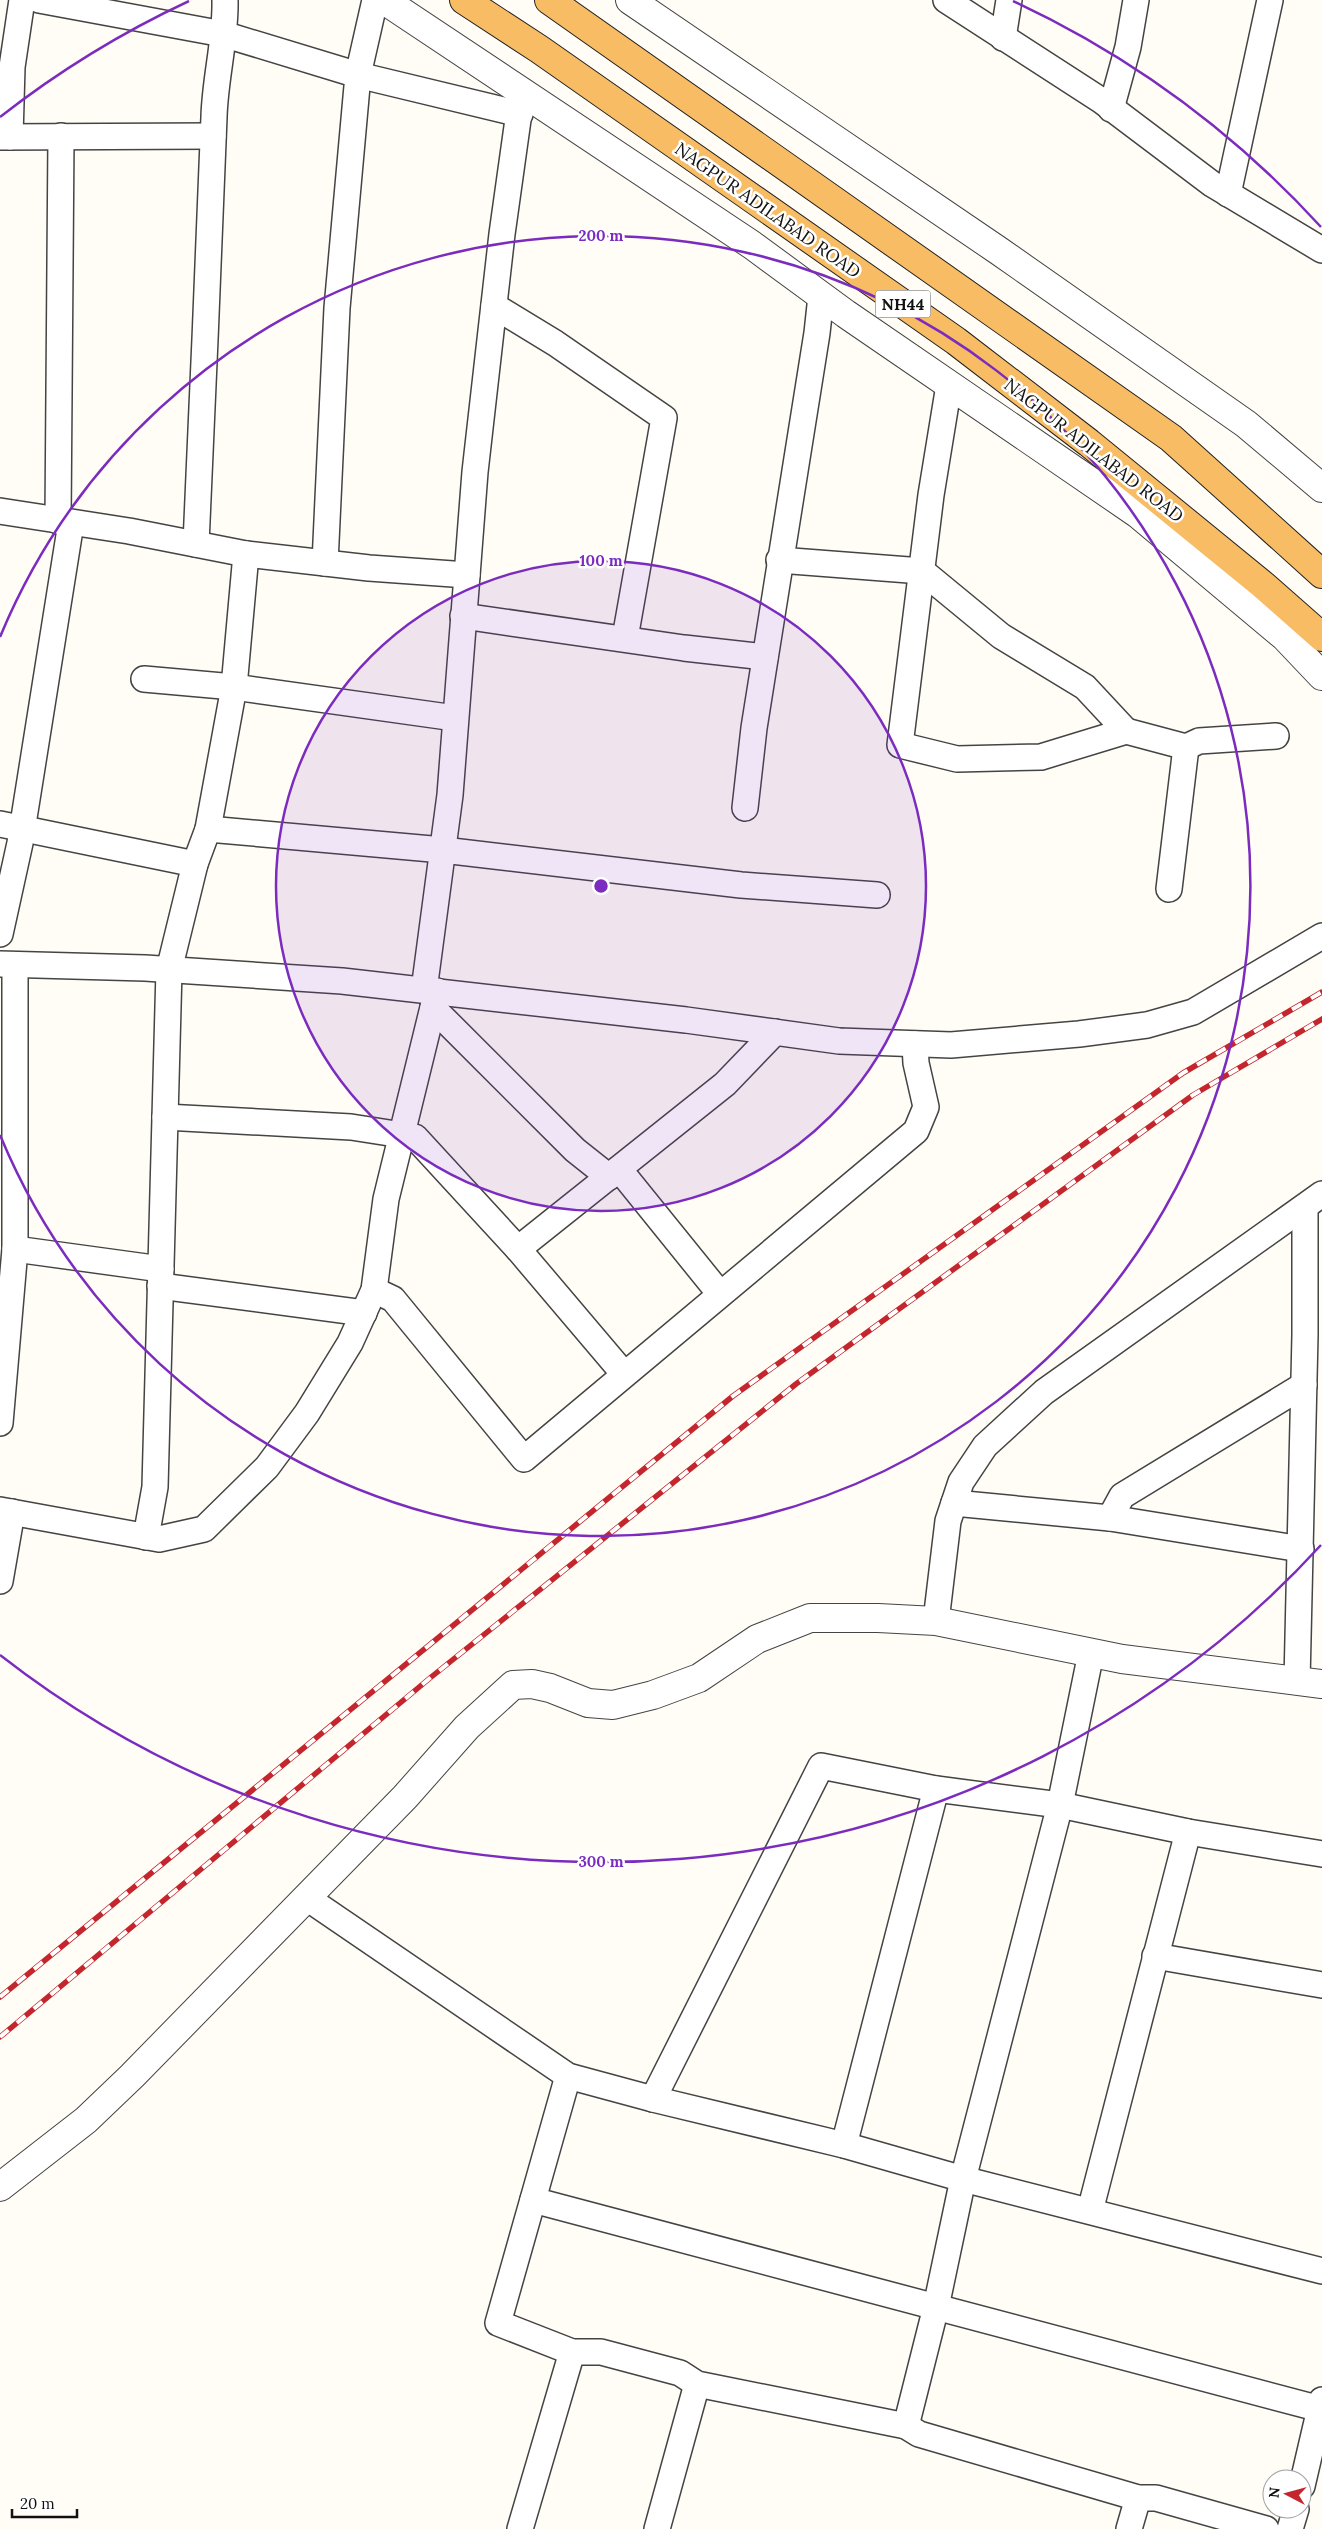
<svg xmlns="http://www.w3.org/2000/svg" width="1322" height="2529" viewBox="0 0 1322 2529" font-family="Lora,serif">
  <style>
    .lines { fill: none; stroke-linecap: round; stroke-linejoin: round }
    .minor-casing { stroke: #444; stroke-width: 28 }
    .tertiary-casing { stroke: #444; stroke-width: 30 }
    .trunk-casing { stroke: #222; stroke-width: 30 }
    .minor { stroke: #fff; stroke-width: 25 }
    .tertiary { stroke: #fff; stroke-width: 28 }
    .trunk { stroke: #f7bc64; stroke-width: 28 }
    .rail-casing { stroke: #c4262e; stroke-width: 5.5 }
    .rail { stroke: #fff; stroke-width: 4; stroke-dasharray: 11; stroke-linecap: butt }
    .ring { fill: none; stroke: #7b2cbf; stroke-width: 2.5 }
    .labels { text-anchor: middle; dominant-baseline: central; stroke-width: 5; stroke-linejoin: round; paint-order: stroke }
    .shield { fill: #fff; stroke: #585858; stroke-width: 1 }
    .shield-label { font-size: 16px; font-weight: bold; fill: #111 }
    .street-label { font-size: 18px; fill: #111; stroke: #fff }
    .centre { fill: #7b2cbf; stroke: #fff; stroke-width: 2.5 }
    .ring-label { font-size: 15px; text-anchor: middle; font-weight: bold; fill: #7b2cbf; stroke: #fff; stroke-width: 5; stroke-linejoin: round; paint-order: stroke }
  </style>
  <rect width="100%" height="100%" fill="#fffdf5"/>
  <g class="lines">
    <defs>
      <g id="minor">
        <path d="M39,0L223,34L358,75L337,308L325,563"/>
        <path d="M375,0L358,75L520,114"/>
        <path d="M946,0L1102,101L1212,184L1322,250"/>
        <path d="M1003,38L1009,0"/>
        <path d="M1111,109L1128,47L1136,0"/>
        <path d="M0,137L213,136"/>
        <path d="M10,137L12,67L22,0"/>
        <path d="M1228,194L1270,0"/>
        <path d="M494,306L555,343L664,418L625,638"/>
        <path d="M949,385L931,495L900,745L957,759L1041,757L1126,731L1186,747L1199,741L1276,736"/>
        <path d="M0,511L129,531L246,554L369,568L467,575"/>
        <path d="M58,521L61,136"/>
        <path d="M196,544C202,402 209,259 214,117C215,78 226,39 225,0"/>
        <path d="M779,560L922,571L1001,636L1085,687L1126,731"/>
        <path d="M463,616L684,648L765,657"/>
        <path d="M144,679L234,687L455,718"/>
        <path d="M745,808L754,728L817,333L821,296"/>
        <path d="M0,824L195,864"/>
        <path d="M208,829L443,850L741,885L877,895"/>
        <path d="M1169,889L1186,747"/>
        <path d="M0,934L20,843L71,523"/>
        <path d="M0,964L145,968L342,981L686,1020L839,1041L951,1045L1079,1034L1147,1025L1193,1012L1322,936"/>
        <path d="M424,990L450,795L475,472L502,234L522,91"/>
        <path d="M433,1008L575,1150L609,1177"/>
        <path d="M165,1117L351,1127L415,1137L518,1249L624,1374"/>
        <path d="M619,1169L720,1294"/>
        <path d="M15,1249L161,1269"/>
        <path d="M518,1249L725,1084L775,1032"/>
        <path d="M160,1286L364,1313"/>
        <path d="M374,1290L393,1299L524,1459L916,1131L926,1107L916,1063L915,1044"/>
        <path d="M0,1423L15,1249V965"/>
        <path d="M954,1503L1110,1518L1301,1549"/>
        <path d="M0,1510L159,1539L204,1529L267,1467L307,1413L350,1343L374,1290L386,1199L437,991"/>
        <path d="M1110,1518L1122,1496L1304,1385"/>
        <path d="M146,1537L155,1487L169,970L195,864L208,829L234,687L246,554"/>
        <path d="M0,1581L12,1512"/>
        <path d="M936,1621L948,1521L961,1482L985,1446L1044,1392L1322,1194"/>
        <path d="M1297,1681L1305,1335V1207"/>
        <path d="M307,1898L568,2076L653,2099L844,2145L963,2179L1322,2271"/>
        <path d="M1155,1956L1322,1985"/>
        <path d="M568,2076L498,2323L572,2352H601L680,2373L697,2384L906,2426L919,2434L1138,2498H1156L1266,2529"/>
        <path d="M653,2099L821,1766L936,1789L1060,1805L1188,1832L1322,1854"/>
        <path d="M844,2145L936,1789"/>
        <path d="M533,2200L1320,2409"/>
        <path d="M1090,2211L1188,1832"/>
        <path d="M906,2426L936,2307L963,2179L1060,1805L1091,1653"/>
        <path d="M1302,2486L1322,2400"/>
        <path d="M520,2529L572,2352"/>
        <path d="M657,2529L697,2384"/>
        <path d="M1129,2529L1138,2498"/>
        <path d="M1290,2529L1296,2509"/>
      </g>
      <g id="tertiary">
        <path d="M384,0L752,245L846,314L1138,514L1285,637L1322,676"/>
        <path d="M630,0L999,251L1246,424L1322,488"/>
        <path d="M0,2187L86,2120L132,2076L405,1797L467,1727L513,1685L532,1684L550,1688L588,1703L613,1705L653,1695L699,1678L757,1639L810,1618H878L936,1621L1122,1659L1322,1684"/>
      </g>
      <g id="trunk">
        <path d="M464,0L539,49L956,341L1089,443L1263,585L1322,637"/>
        <path d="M549,0L1171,438L1322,574"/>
      </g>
    </defs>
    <use href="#minor" class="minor-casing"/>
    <use href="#tertiary" class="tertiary-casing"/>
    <use href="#trunk" class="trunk-casing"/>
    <use href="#minor" class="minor"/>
    <use href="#tertiary" class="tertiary"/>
    <use href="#trunk" class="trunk"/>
    <defs>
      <g id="rail">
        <path d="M0,1997L733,1396L1183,1073L1322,992"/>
        <path d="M0,2037L430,1678L796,1384L1193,1095L1322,1019"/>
      </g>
    </defs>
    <use href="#rail" class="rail-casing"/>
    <use href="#rail" class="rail"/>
  </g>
  <circle cx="601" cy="886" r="325" fill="#7b2cbf" fill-opacity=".12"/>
  <g class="ring">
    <circle cx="601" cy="886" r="325"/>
    <path d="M0 637A650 650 0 1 1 0 1135"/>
    <path d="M1321 1545A976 976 0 0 1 0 1655M0 117A976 976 0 0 1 189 1M1013 1A976 976 0 0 1 1321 227"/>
  </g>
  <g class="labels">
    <rect class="shield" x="875.5" y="290.5" width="55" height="27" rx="4"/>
    <g class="shield-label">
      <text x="903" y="304">NH44</text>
    </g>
    <g class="street-label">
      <text transform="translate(768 210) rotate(35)">NAGPUR ADILABAD ROAD</text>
      <text transform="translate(1094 450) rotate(38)">NAGPUR ADILABAD ROAD</text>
    </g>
  </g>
  <circle cx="601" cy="886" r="8" class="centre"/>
  <g class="ring-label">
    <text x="601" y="241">200 m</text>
    <text x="601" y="566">100 m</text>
    <text x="601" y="1867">300 m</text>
  </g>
  <g transform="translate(1287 2494) rotate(276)"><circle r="24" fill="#ffffff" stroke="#a0a0a0"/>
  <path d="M0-4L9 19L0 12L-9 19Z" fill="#c4262e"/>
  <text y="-8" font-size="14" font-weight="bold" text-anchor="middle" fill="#111111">N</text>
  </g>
  <path d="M12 2509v8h65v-8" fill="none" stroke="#111111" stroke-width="2.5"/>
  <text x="20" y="2509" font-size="15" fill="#111111" stroke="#ffffff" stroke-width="4" paint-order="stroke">20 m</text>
</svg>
